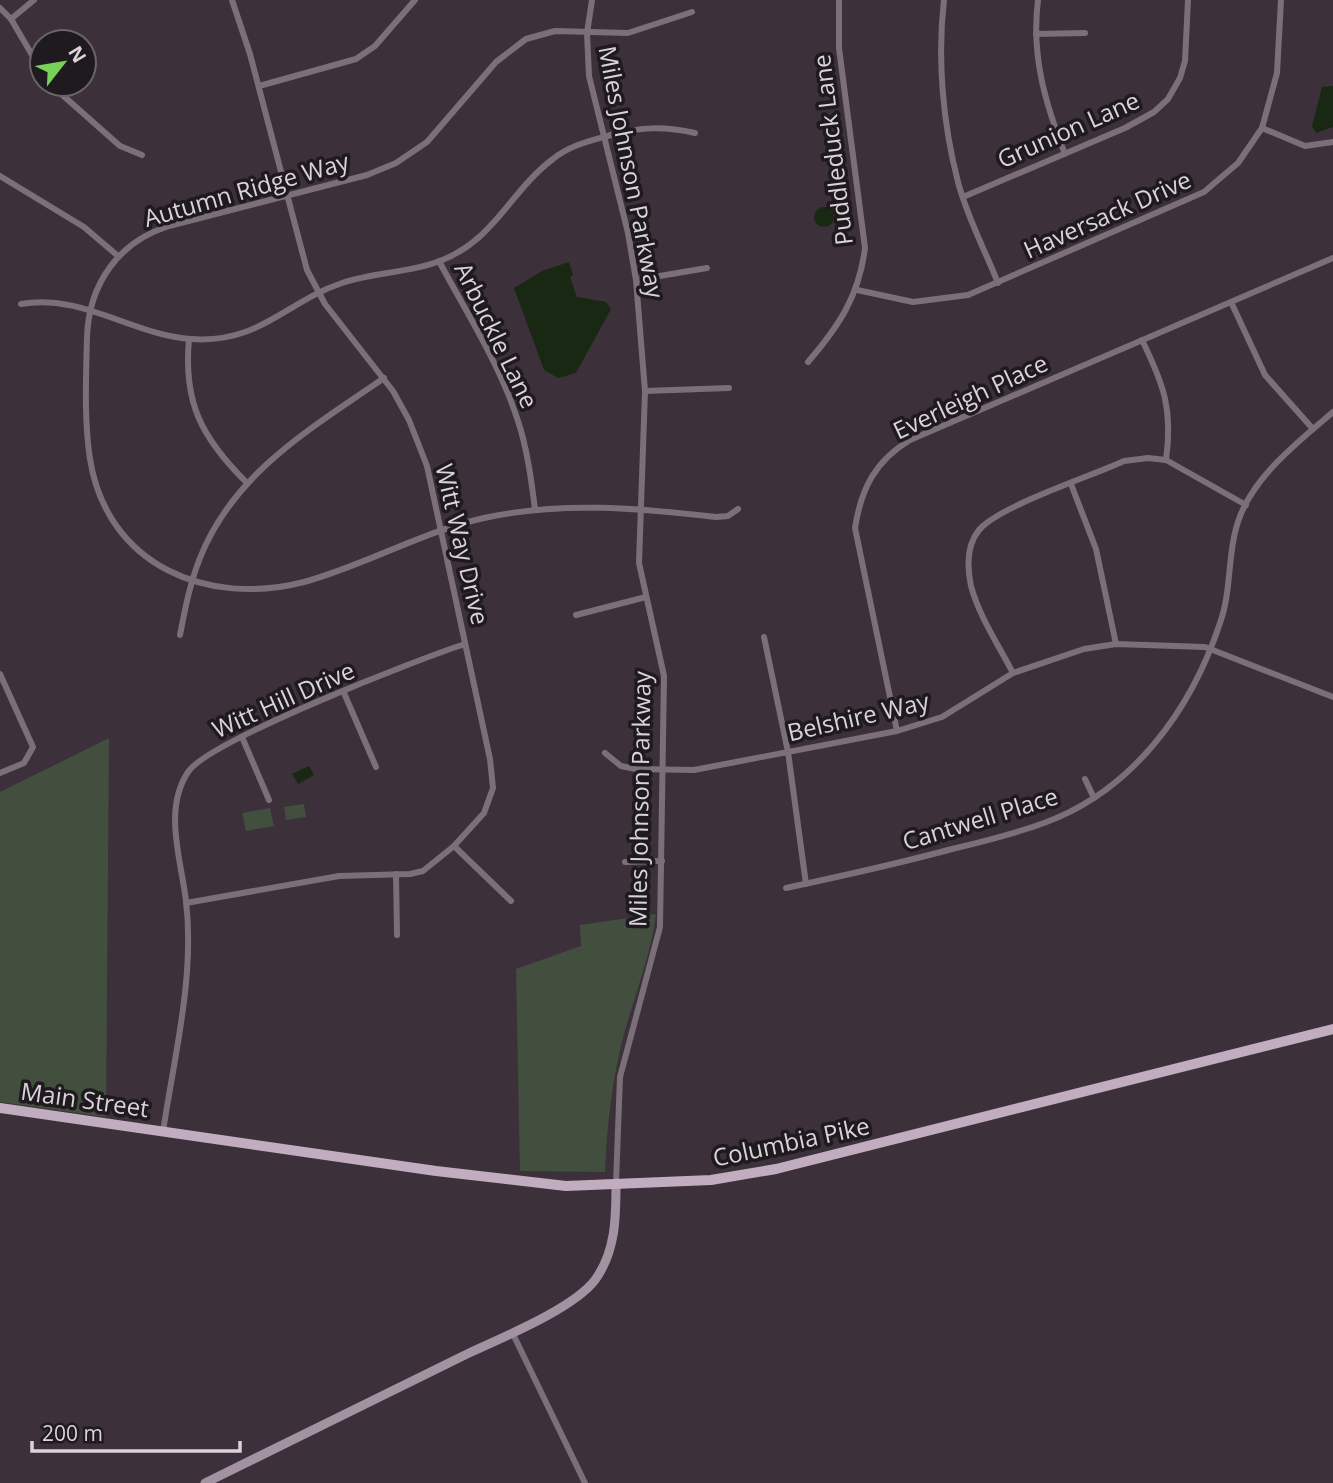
<svg xmlns="http://www.w3.org/2000/svg" width="1333" height="1483" viewBox="0 0 1333 1483" font-family="'Open Sans',sans-serif">
  <style>
    .green { fill: #424f3e }
    .water { fill: #192813 }
    .lines { fill: none; stroke-linecap: round; stroke-linejoin: round }
    .street { stroke: #7b707a; stroke-width: 6 }
    .secondary { stroke: #a392a1; stroke-width: 9 }
    .primary { stroke: #c2acbf; stroke-width: 10 }
    .labels { text-anchor: middle; dominant-baseline: central; stroke-width: 7; stroke-linejoin: round; paint-order: stroke }
    .street-label { font-size: 24px; fill: #dad3d9; stroke: #1f1a1e }
  </style>
  <rect width="100%" height="100%" fill="#3c303a"/>
  <g class="green">
    <path d="M109,738L106,1117L0,1102V792Z"/>
    <path d="M304,804L306,817L286,820L284,807Z"/>
    <path d="M270,808L274,826L246,831L242,813Z"/>
    <path d="M656,914C651,955 635,994 624,1034C612,1079 607,1125 605,1172L520,1171L516,969L581,946L580,925Z"/>
  </g>
  <g class="water">
    <path d="M1333,86V127L1316,133L1312,126L1322,87Z"/>
    <circle cx="824" cy="217" r="10"/>
    <path d="M569,262L573,275L570,277L577,297L606,302L611,309L576,373L558,378L544,370L514,288L542,271Z"/>
    <path d="M309,766L314,775L298,784L292,774Z"/>
  </g>
  <g class="lines">
    <g class="street">
      <path d="M592,0L587,33L589,76L628,233L636,280L645,391L639,563L664,676L660,927L620,1077L616,1183"/>
      <path d="M944,0C937,59 943,124 958,182C967,217 985,250 998,283"/>
      <path d="M1038,0C1031,55 1045,103 1065,154"/>
      <path d="M0,8L11,19L42,72"/>
      <path d="M692,12L628,33L555,31L526,39L496,62L427,142L396,163L367,175L169,226C118,242 89,284 87,337C86,377 84,420 90,459C107,566 208,607 304,582C366,565 421,532 484,518C562,501 638,508 716,517L728,516L738,509"/>
      <path d="M11,19L34,0"/>
      <path d="M1036,34L1085,33"/>
      <path d="M50,84L120,146L142,155"/>
      <path d="M259,86L356,59L375,46L415,0"/>
      <path d="M1262,128L1305,146L1333,142"/>
      <path d="M0,176L84,227L118,256"/>
      <path d="M963,197L1125,128L1154,112L1168,99L1180,78L1185,61L1188,0"/>
      <path d="M439,261C466,312 499,363 517,418C527,447 531,478 535,509"/>
      <path d="M636,280L707,268"/>
      <path d="M857,290L913,302L968,295L1204,192L1238,163L1262,128L1277,73L1281,0"/>
      <path d="M1231,302L1265,375L1313,429"/>
      <path d="M21,304C81,293 133,335 191,339C260,344 285,302 342,283C374,272 409,273 440,261C495,240 510,191 553,159C570,145 590,141 611,135C641,127 664,126 695,133"/>
      <path d="M189,339C183,403 202,438 246,482"/>
      <path d="M1142,340C1164,385 1173,410 1166,460"/>
      <path d="M808,362C839,326 859,296 865,248L839,48V0"/>
      <path d="M645,391L729,388"/>
      <path d="M1071,484L1096,549L1116,644"/>
      <path d="M576,615L646,597"/>
      <path d="M180,635C185,609 190,583 200,558C234,472 312,428 384,378"/>
      <path d="M764,637L788,752L806,884"/>
      <path d="M1013,673C999,646 979,616 971,586C967,567 966,546 979,530C999,506 1092,476 1124,461L1148,458L1166,460L1246,505"/>
      <path d="M0,674L33,747L24,763L0,773"/>
      <path d="M344,693L376,767"/>
      <path d="M897,731L855,528C861,489 875,461 910,440L1333,258"/>
      <path d="M242,737L269,800"/>
      <path d="M605,753L621,766L636,769L694,770L897,731L942,717L1013,673L1084,649L1116,644L1205,647L1333,697"/>
      <path d="M1085,779L1094,798"/>
      <path d="M454,846L511,901"/>
      <path d="M625,862L662,861"/>
      <path d="M396,874L397,935"/>
      <path d="M786,888C842,876 897,864 952,849C982,842 1014,834 1044,823C1132,791 1191,711 1220,623C1232,590 1227,552 1239,519C1254,476 1299,441 1333,412"/>
      <path d="M186,903L339,876L410,874L423,871L454,846L484,813L493,788L490,759L427,466L409,420L393,391L325,304L307,270L250,54L232,0"/>
      <path d="M163,1132C174,1057 195,977 186,901C181,859 163,810 188,772C208,741 421,658 465,644"/>
      <path d="M512,1332L585,1483"/>
    </g>
    <path class="secondary" d="M205,1483C292,1440 380,1397 467,1354C501,1338 573,1309 595,1280C616,1251 616,1217 616,1183"/>
    <path class="primary" d="M0,1108L436,1171L566,1186L711,1180L776,1169L1333,1029"/>
  </g>
  <g class="labels">
    <g class="street-label">
      <text transform="translate(1068 129) rotate(-24)">Grunion Lane</text>
      <text transform="translate(832 150) rotate(-97)">Puddleduck Lane</text>
      <text transform="translate(632 172) rotate(79)">Miles Johnson Parkway</text>
      <text transform="translate(246 189) rotate(-16)">Autumn Ridge Way</text>
      <text transform="translate(1107 214) rotate(-24)">Haversack Drive</text>
      <text transform="translate(497 335) rotate(64)">Arbuckle Lane</text>
      <text transform="translate(970 396) rotate(-25)">Everleigh Place</text>
      <text transform="translate(463 544) rotate(77)">Witt Way Drive</text>
      <text transform="translate(283 699) rotate(-24)">Witt Hill Drive</text>
      <text transform="translate(858 716) rotate(-13)">Belshire Way</text>
      <text transform="translate(639 799) rotate(-89)">Miles Johnson Parkway</text>
      <text transform="translate(980 818) rotate(-17)">Cantwell Place</text>
      <text transform="translate(85 1099) rotate(8)">Main Street</text>
      <text transform="translate(791 1141) rotate(-12)">Columbia Pike</text>
    </g>
  </g>
  <g transform="translate(63 63) rotate(59)"><circle r="33" fill="#1f1a1e" stroke="#6a6469" stroke-width="2"/>
  <path d="M0-5L12 26L0 18L-12 26Z" fill="#78d158"/>
  <text y="-10" font-size="19" font-weight="bold" text-anchor="middle" fill="#dad3d9">N</text>
  </g>
  <path d="M32 1441v10h208v-10" fill="none" stroke="#dad3d9" stroke-width="3.5"/>
  <text x="42" y="1441" font-size="21" fill="#dad3d9" stroke="#1f1a1e" stroke-width="5" paint-order="stroke">200 m</text>
</svg>
